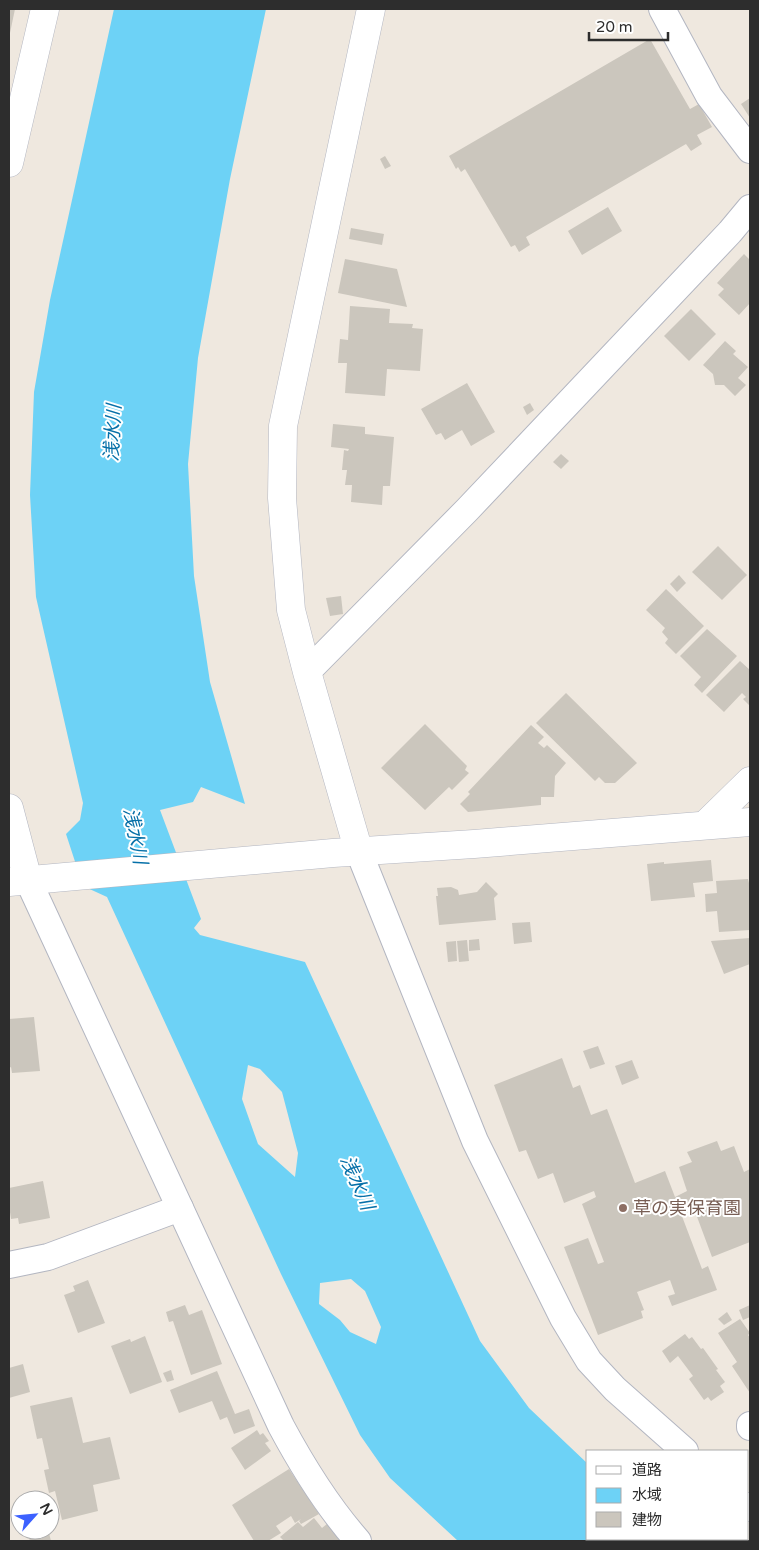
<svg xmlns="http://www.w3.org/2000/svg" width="759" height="1550" viewBox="0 0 759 1550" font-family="'Varela Round','Noto Sans JP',sans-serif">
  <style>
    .water { fill: #6dd2f6; fill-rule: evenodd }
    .building { fill: #cbc6bd }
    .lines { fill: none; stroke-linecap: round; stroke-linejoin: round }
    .minor-casing { stroke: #b3b6c1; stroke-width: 28 }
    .tertiary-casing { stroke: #b3b6c1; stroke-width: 29 }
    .minor { stroke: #fff; stroke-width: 26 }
    .tertiary { stroke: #fff; stroke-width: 28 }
    .education-dot { fill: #8d6e63; stroke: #fff; stroke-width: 2 }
    .labels { text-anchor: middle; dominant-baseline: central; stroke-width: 4; stroke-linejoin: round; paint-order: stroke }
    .education-label { font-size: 18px; fill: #785e54; stroke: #fff; text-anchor: start }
    .water-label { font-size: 19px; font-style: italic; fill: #0670a8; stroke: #fff }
  </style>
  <rect width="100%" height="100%" fill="#efe8df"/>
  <path class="water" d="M114,9H266L230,179L198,358L188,464L194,576L210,682L245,804L201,787L193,802L160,810L201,919L194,928L200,935L305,962L480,1341L529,1408L588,1464V1539H666L668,1541H458L390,1478L360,1435L281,1274L107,897L83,886L66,834L80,820L83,803L36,597L30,495L34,392L50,300ZM248,1065L260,1069L282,1092L298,1153L295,1177L258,1144L242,1099ZM351,1279L365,1291L381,1327L376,1344L350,1332L340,1320L319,1304L320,1283Z"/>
  <g class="building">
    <path d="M9,9H15L10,33H9Z"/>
    <path d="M650,39L690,109L699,104L712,127L697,135L702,144L691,151L686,144L526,237L530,245L519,252L515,245L511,247L465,169L461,172L458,167L456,169L449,156Z"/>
    <path d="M750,98V118L741,104Z"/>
    <path d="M385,156L391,166L385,169L380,159Z"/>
    <path d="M608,207L622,231L582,255L568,231Z"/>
    <path d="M351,228L384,234L382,245L349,239Z"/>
    <path d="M744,254L750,260V303L739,315L718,295L724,289L717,283Z"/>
    <path d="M345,259L397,269L407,307L338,293Z"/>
    <path d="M350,306L390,309L389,323L413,324L412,328L423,329L420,371L387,369L385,396L345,393L347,363H338L340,339L348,340Z"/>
    <path d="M691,309L716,334L689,361L664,336Z"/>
    <path d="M725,341L736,351L733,354L748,367L738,378L746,385L735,396L724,385H715L713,374L703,365Z"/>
    <path d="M467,383L495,432L471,446L462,430L445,440L441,433L436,435L421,409Z"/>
    <path d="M530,403L534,410L527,415L523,407Z"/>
    <path d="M333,424L365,427V434L394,437L390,486H383L382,505L351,502L352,485H345L347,470H342L344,450L348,451L349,449L331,447Z"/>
    <path d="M561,454L569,461L561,469L553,462Z"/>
    <path d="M718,546L747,575L722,600L692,572Z"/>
    <path d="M679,575L686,583L677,592L670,584Z"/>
    <path d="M666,589L704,626L676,654L665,643L668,639L662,632L665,628L646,610Z"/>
    <path d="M341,596L343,614L330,616L326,598Z"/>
    <path d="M707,629L737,656L702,693L694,685L701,677L680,656Z"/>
    <path d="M740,661L750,670V706L743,699L746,697L742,693L724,712L706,695Z"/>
    <path d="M566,693L637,763L615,783H605L599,777L595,781L536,723Z"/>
    <path d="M425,724L467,766L465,770L469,773L452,790L449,787L425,810L381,768Z"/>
    <path d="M531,725L544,737L538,743L544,748L547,745L566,763L555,776L554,797H541V805L468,812L460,804L470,794L468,792Z"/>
    <path d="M711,860L713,881L693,883L695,897L651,901L647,864L664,862V864Z"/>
    <path d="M748,879L749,883H750V930L719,932L717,911L706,912L705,894L717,893L716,881Z"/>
    <path d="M486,882L498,894L494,898L496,920L439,925L436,896H438L437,888L451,887L458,890L459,895L477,892Z"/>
    <path d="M530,922L532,942L514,944L512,923Z"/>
    <path d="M750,938V964L724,974L711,941Z"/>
    <path d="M479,939L480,950L469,951V940Z"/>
    <path d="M467,940L469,961L459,962L457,941Z"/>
    <path d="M456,941L457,961L448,962L446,942Z"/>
    <path d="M34,1017L40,1071L12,1073L11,1067L9,1068V1019Z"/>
    <path d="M598,1046L605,1064L590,1069L583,1051Z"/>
    <path d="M562,1058L573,1088L580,1085L591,1115L607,1109L635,1183L665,1171L675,1197L687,1191L679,1167L692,1162L687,1152L717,1141L721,1151L734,1146L744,1172L750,1169V1242L712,1257L693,1206L680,1211L702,1269L708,1266L717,1290L672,1306L668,1296L675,1294L670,1280L637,1292L644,1310L641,1311L643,1318L598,1335L564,1247L588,1238L598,1264L604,1262L582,1204L596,1197L594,1191L564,1203L553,1173L538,1179L526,1150L519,1152L494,1085Z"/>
    <path d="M632,1060L639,1078L622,1085L615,1066Z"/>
    <path d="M43,1181L50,1218L19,1224L18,1218L11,1219L9,1205V1188Z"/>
    <path d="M88,1280L105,1323L78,1333L64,1295L75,1291L73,1286Z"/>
    <path d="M185,1305L189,1315L202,1310L222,1364L191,1375L173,1321L169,1322L166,1312Z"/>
    <path d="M750,1305V1317L743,1320L739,1310Z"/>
    <path d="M727,1312L732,1320L724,1325L718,1319Z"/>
    <path d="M740,1319L750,1333L748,1335L750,1338V1393L732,1366L737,1362L718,1333Z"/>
    <path d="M685,1334L689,1339L692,1337L701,1349L703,1348L718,1369L716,1370L725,1382L720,1386L724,1392L711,1401L708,1397L704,1400L689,1379L693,1376L678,1356L670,1363L662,1351Z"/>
    <path d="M145,1336L162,1382L130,1394L111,1346L130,1339L131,1342Z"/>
    <path d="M23,1364L30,1392L9,1398V1368Z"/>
    <path d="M171,1370L174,1380L167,1382L163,1373Z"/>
    <path d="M217,1371L235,1414L249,1409L255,1426L234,1434L227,1417L220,1420L212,1401L179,1413L170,1390Z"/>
    <path d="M72,1397L83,1443L110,1437L120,1479L93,1485L98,1511L62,1520L55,1491L49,1493L44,1470L49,1469L42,1438L37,1439L30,1406Z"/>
    <path d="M257,1430L260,1435L263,1433L269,1441L265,1443L271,1451L245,1470L231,1448Z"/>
    <path d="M289,1469L319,1514L301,1524L299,1521L301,1519L295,1523L291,1516L276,1526L281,1533L268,1541H254L232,1505Z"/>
    <path d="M314,1518L322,1528L327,1524L342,1541H284L280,1537L298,1522L303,1527Z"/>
    <path d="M49,1533L51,1541H30L29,1538Z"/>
  </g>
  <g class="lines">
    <defs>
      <g id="minor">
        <path d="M662,9L709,96L750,150"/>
        <path d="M307,672L467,510L730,232L750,208"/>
        <path d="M359,852L475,1141L563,1318L589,1361L615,1389L685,1451"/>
        <path d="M28,880L281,1426C303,1467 327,1506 358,1541"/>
        <path d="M9,1265L48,1257L180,1208"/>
        <path d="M750,1425V1427"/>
        <path d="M748,1506L750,1508"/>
      </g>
      <g id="tertiary">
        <path d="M9,163L45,9"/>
        <path d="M9,808L28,880"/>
        <path d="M705,825L750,781"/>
        <path d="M359,852L307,672L291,610L282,498L283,426L371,9"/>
        <path d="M9,882L333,853L474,844L750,822"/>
      </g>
    </defs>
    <use href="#minor" class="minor-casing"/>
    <use href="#tertiary" class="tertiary-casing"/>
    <use href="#minor" class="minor"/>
    <use href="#tertiary" class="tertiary"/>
  </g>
  <circle class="education-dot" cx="623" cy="1208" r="5"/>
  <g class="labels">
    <g class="education-label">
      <text x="633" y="1208">草の実保育園</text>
    </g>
    <g class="water-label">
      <text transform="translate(113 433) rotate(-87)">浅水川</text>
      <text transform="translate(135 836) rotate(79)">浅水川</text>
      <text transform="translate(357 1183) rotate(67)">浅水川</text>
    </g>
  </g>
  <rect width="759" height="1550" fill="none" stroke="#2d2d2d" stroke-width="20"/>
  <rect x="586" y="1450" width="162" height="90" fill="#ffffff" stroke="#ababab"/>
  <rect x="596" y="1466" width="25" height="8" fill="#ffffff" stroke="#ababab"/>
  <text x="632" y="1475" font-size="15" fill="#2d2d2d">道路</text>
  <rect x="596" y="1488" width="25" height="15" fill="#6dd2f6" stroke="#ababab"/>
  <text x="632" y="1500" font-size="15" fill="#2d2d2d">水域</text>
  <rect x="596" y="1512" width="25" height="15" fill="#cbc6bd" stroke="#ababab"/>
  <text x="632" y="1525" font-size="15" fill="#2d2d2d">建物</text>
  <g transform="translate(35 1515) rotate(63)"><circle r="24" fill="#ffffff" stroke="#ababab"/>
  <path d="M0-4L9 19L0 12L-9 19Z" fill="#3c61ff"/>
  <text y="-8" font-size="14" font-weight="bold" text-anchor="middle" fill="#2d2d2d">N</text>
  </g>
  <path d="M589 32v8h79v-8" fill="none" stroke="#2d2d2d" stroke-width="2.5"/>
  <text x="596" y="32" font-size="15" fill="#2d2d2d" stroke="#ffffff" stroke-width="4" paint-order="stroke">20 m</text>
</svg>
